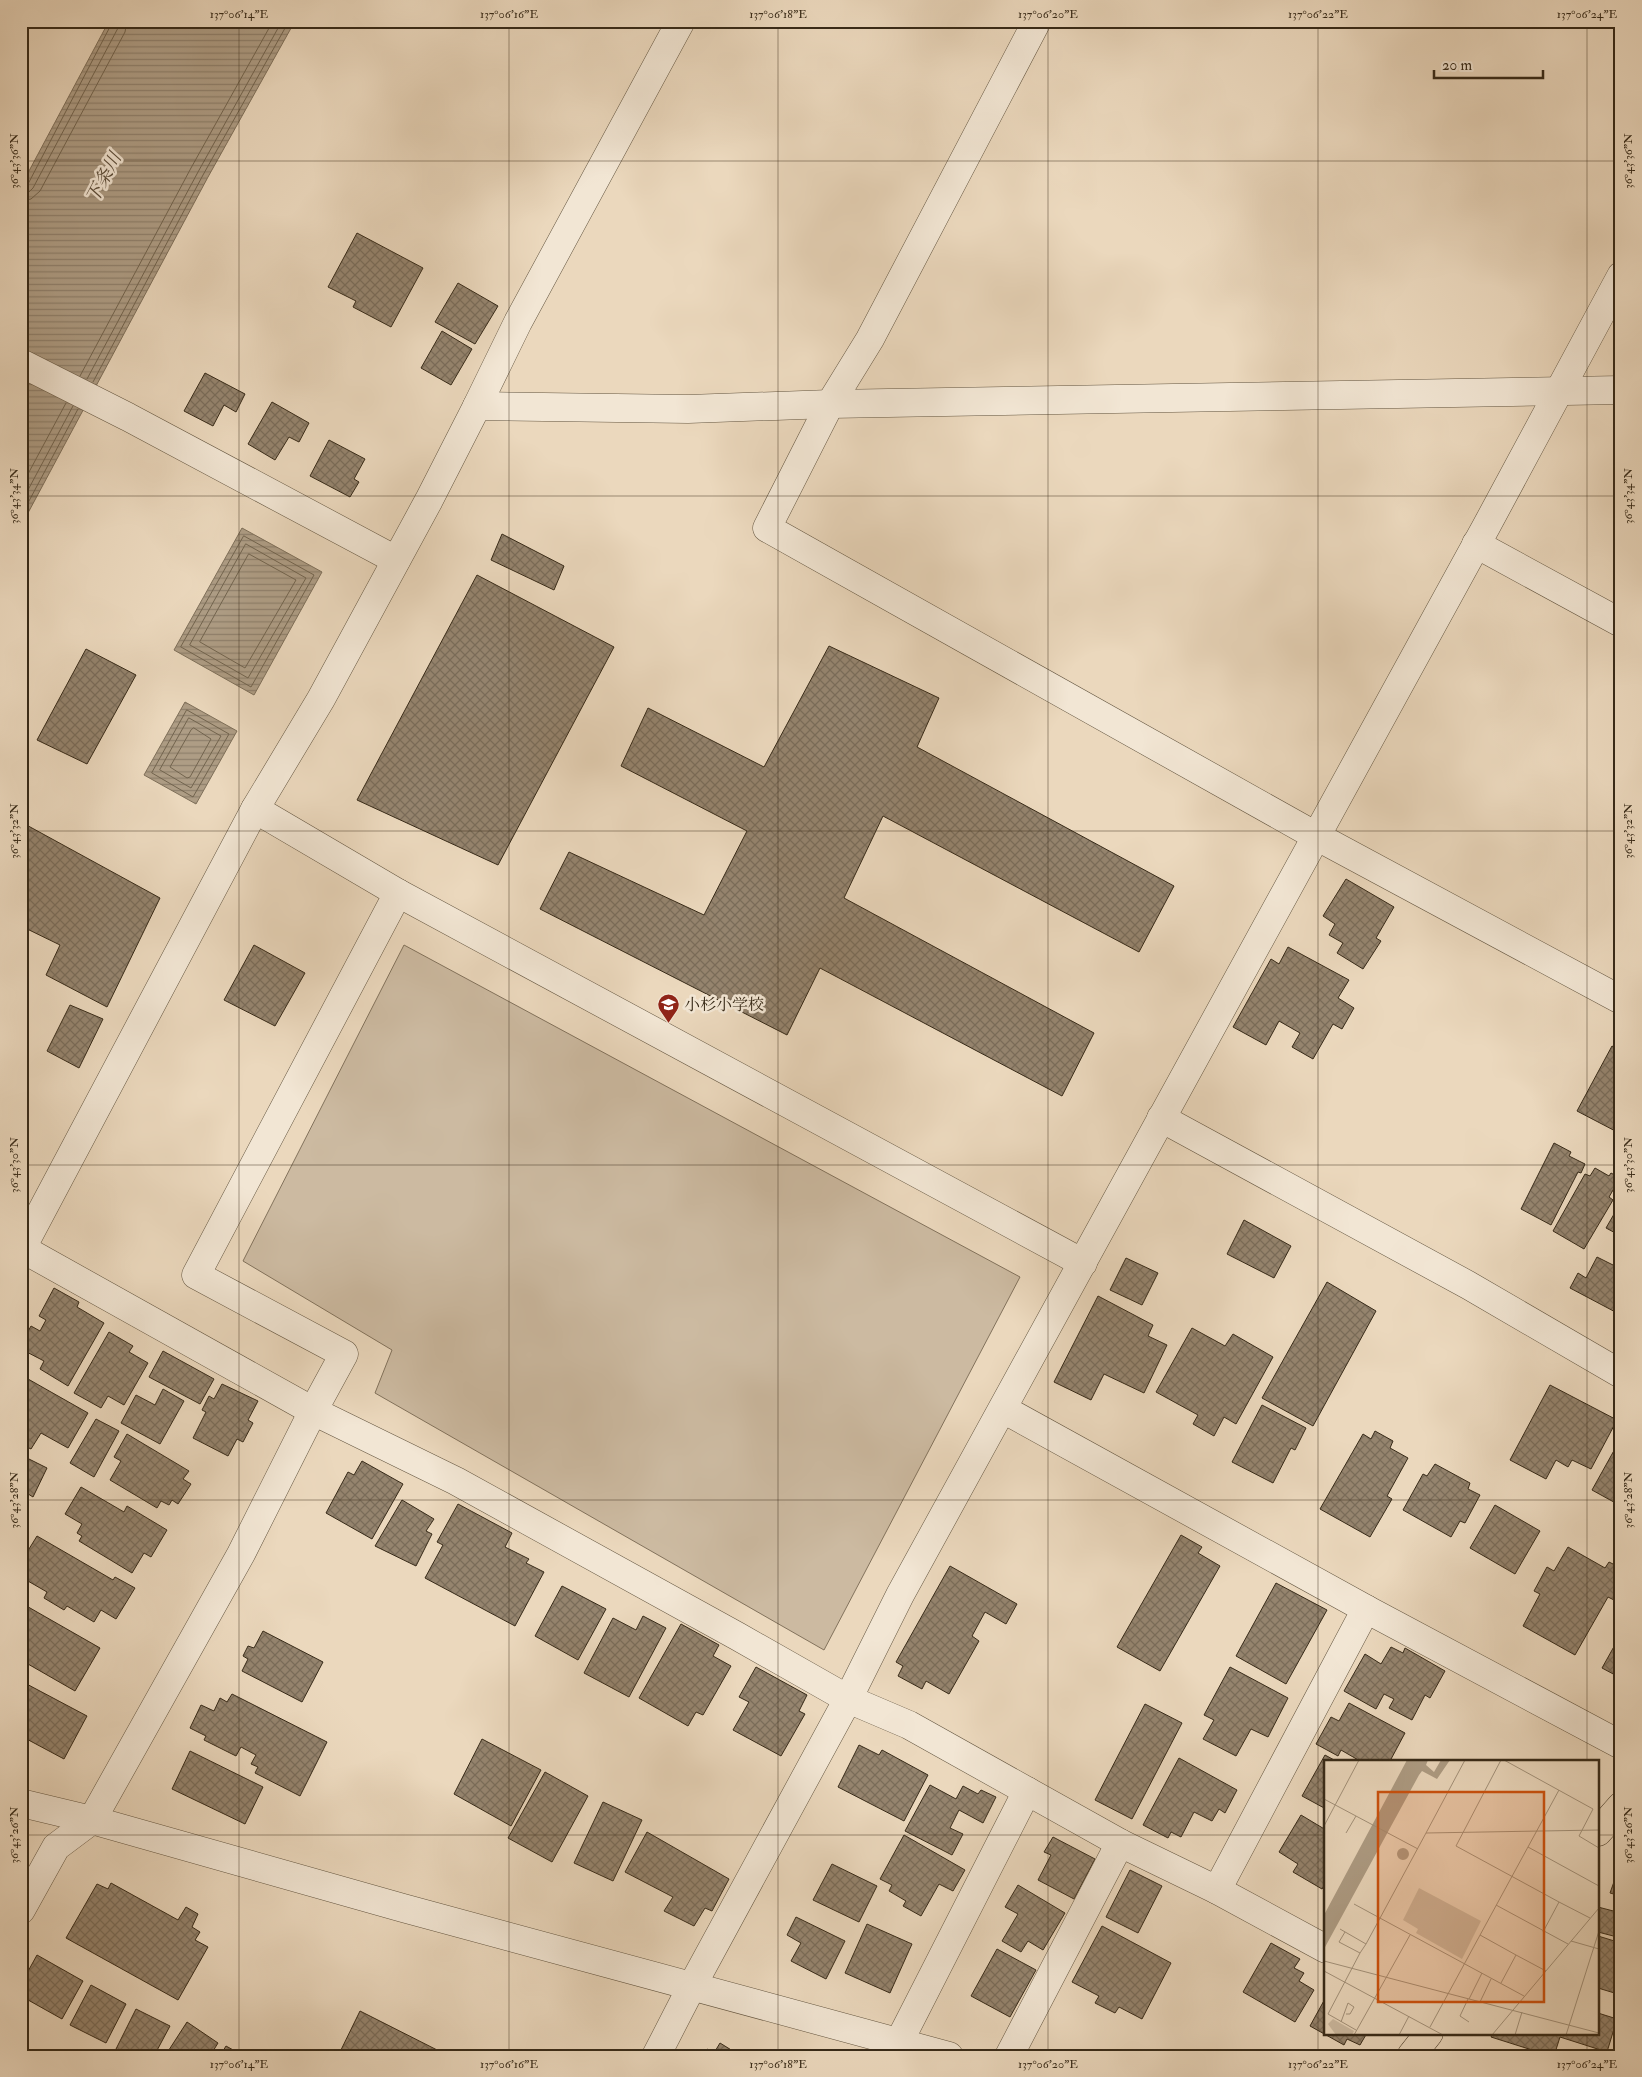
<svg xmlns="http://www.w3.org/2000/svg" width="1642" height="2077" viewBox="0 0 1642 2077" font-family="'IM FELL Double Pica','Noto Serif JP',serif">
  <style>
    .green { fill: #ccbaa1; stroke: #82725c }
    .water { fill: url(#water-rules); stroke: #7e6f59 }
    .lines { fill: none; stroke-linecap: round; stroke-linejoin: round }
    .shore { stroke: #72644e; stroke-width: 1 }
    .building { fill: url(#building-cross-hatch); stroke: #372a18 }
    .minor-casing { stroke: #645641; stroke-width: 29 }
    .major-casing { stroke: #372a18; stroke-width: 29 }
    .minor { stroke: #f2e6d4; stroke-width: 28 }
    .major { stroke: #ebd8bd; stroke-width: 28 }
    .ticks { fill: none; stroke: #372a18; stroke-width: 1; stroke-opacity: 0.45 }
    .labels { text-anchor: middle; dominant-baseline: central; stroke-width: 5; stroke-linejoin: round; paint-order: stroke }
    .poi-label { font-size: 16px; fill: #372a18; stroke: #f2e6d4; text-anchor: start }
    .water-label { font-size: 18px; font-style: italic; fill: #5b4c39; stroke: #f2e6d4 }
    .inset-road { fill: none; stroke: #a3927b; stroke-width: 1 }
    .view { fill: #cd520e; fill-opacity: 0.15; stroke: #cd520e; stroke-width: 2.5 }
    .inset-edge { fill: none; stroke: #372a18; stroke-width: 2.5 }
    .neatline { fill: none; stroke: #372a18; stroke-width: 2 }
    .ticks-label { font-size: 12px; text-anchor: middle; fill: #372a18 }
  </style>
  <defs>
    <pattern id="water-rules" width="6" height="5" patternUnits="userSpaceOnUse" patternTransform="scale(1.25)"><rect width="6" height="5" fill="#ae9d85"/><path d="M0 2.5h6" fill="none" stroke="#8e806c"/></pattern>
    <pattern id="building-cross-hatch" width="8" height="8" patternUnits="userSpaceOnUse" patternTransform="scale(1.25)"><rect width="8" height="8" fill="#95846e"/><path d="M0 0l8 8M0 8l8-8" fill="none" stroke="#7a6c59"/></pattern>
  </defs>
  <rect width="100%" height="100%" fill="#ebd8bd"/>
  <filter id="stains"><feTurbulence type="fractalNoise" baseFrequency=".004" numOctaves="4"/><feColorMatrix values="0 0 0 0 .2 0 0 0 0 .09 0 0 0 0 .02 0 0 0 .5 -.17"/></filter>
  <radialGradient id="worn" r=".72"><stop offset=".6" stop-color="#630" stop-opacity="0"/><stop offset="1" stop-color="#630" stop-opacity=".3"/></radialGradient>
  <path class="green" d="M404,945L1020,1277L824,1650L375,1393L392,1350L243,1261Z"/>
  <g class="water">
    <path d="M109,21H295L208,177L21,526V186Z"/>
    <path d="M242,528L322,572L254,695L174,650Z"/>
    <path d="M185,702L237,731L196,804L144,775Z"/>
  </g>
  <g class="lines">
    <g class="shore">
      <path d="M21,187L28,184L113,21"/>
      <path d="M21,194L28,193L33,188L118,28L119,21"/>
      <path d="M21,201L31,199L40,191L125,32L127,21"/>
      <path d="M80,376L191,168L273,21"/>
      <path d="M87,379L198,172L282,21"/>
      <path d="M93,382L203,175L289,21"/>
      <path d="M21,487L66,403"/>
      <path d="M21,503L73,406"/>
      <path d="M21,516L78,409"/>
      <path d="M244,536L314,575L251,687L181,647Z"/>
      <path d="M246,544L306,578L248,678L190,645Z"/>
      <path d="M249,554L296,580L245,668L200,642Z"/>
      <path d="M187,710L229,734L193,797L152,773Z"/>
      <path d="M189,718L221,736L191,788L160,770Z"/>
      <path d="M194,728L211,739L190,777L187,778L170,767L191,730Z"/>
    </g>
  </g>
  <g class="building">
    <path d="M357,233L423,268L391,327L353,307L356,301L328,287Z"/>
    <path d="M458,283L498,306L475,344L435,322Z"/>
    <path d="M442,331L472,349L451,385L421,368Z"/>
    <path d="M205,373L245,394L236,412L224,405L213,426L184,411Z"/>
    <path d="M272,402L309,423L299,442L289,437L275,460L248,444Z"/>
    <path d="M329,440L365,459L354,479L359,482L350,497L310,476Z"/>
    <path d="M502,534L564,566L554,590L491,560Z"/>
    <path d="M477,575L614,647L498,865L357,800Z"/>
    <path d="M829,646L939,698L917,747L1174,886L1139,952L883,816L844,898L1094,1033L1062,1096L820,968L787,1035L540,909L569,852L704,915L747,831L621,766L648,708L764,767Z"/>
    <path d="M86,649L136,675L87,764L37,740Z"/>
    <path d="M21,822L160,898L107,1007L46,975L60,945L21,926Z"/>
    <path d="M1346,879L1394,907L1376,938L1381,941L1363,969L1337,953L1343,943L1329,935L1335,924L1323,916Z"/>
    <path d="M254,945L305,973L275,1026L224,1000Z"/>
    <path d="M1288,947L1349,980L1338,998L1354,1008L1342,1029L1333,1024L1313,1059L1292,1047L1300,1033L1279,1021L1266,1045L1233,1027L1271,959L1279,964Z"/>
    <path d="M70,1005L103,1019L79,1068L47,1051Z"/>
    <path d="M1612,1046L1621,1051V1134L1577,1111Z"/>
    <path d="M1554,1143L1571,1152L1569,1156L1585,1164L1581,1173L1578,1172L1551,1225L1521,1209Z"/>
    <path d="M1595,1168L1609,1176L1611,1173L1620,1178L1609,1197L1613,1200L1584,1249L1553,1231L1585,1174L1590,1176Z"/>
    <path d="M1621,1202V1236L1606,1228Z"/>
    <path d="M1244,1220L1291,1246L1274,1278L1227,1254Z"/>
    <path d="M1597,1257L1621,1269V1315L1570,1288L1578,1273L1586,1278Z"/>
    <path d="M1126,1258L1158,1273L1142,1305L1110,1290Z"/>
    <path d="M1327,1282L1376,1311L1313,1426L1262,1398Z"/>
    <path d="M54,1288L79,1302L77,1307L104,1323L68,1386L40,1369L44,1361L21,1349V1344L31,1326L40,1331L46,1320L39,1316Z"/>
    <path d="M1098,1296L1153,1325L1148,1336L1167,1345L1144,1393L1104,1374L1091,1400L1054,1382Z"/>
    <path d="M1192,1328L1225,1346L1233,1334L1273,1357L1236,1424L1224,1417L1214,1436L1193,1424L1198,1415L1156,1392Z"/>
    <path d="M109,1332L133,1346L129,1352L148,1363L124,1405L108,1396L101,1408L74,1393Z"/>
    <path d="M163,1351L214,1379L200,1404L149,1377Z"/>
    <path d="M21,1375L88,1413L68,1448L41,1433L31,1449L21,1444Z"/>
    <path d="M222,1384L258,1401L248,1420L253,1423L243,1442L237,1439L228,1456L193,1438L206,1412L202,1410L209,1396L214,1399Z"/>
    <path d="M1550,1385L1617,1420L1591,1469L1572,1460L1568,1467L1556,1460L1546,1479L1510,1460Z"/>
    <path d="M163,1389L184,1401L160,1444L121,1423L136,1395L155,1405Z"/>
    <path d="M1262,1405L1306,1428L1295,1450L1291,1448L1273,1483L1232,1462Z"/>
    <path d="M96,1419L119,1431L94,1477L70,1463Z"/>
    <path d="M1375,1431L1393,1441L1390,1448L1408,1458L1387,1496L1392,1499L1370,1537L1320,1509L1363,1434L1371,1439Z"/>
    <path d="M127,1434L189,1471L183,1479L191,1484L178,1504L172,1500L169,1505L161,1501L157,1508L110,1480L121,1461L114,1457Z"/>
    <path d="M1621,1438V1506L1592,1490Z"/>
    <path d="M21,1455L47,1468L33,1497L25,1492L21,1499Z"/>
    <path d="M362,1461L403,1484L372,1539L326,1513L348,1472L354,1475Z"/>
    <path d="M1435,1464L1470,1483L1468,1489L1480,1495L1465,1523L1460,1521L1451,1537L1403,1510L1423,1474L1427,1476Z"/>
    <path d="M81,1487L124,1512L127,1506L167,1530L151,1557L144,1553L132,1573L79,1541L82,1536L77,1533L82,1524L65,1514Z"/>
    <path d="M402,1500L434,1519L426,1531L432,1534L416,1566L375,1546Z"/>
    <path d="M458,1504L512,1533L505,1547L529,1559L526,1563L544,1572L515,1626L425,1578L443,1545L437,1542Z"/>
    <path d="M1495,1505L1540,1531L1515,1574L1470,1548Z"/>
    <path d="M1181,1535L1202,1547L1198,1553L1220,1566L1160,1671L1117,1647Z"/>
    <path d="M37,1536L113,1580L115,1577L135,1588L116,1619L101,1610L94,1622L67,1606L64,1610L44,1598L47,1592L21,1577V1562Z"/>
    <path d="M1568,1547L1605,1568L1609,1562L1621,1568V1593L1616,1601L1608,1597L1575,1655L1523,1626L1540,1594L1534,1591L1547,1567L1554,1571Z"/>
    <path d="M950,1566L1017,1604L1006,1624L985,1612L972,1636L979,1641L949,1694L926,1681L922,1689L898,1676L903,1666L896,1662Z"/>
    <path d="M1276,1583L1327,1610L1286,1684L1236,1656Z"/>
    <path d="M562,1586L606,1609L578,1660L535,1636Z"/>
    <path d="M23,1604L100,1648L75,1691L21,1660Z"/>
    <path d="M643,1616L666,1628L629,1697L584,1673L613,1618L636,1630Z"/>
    <path d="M681,1624L719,1645L713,1656L731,1666L703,1715L696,1712L688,1726L639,1698Z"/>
    <path d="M263,1631L323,1662L302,1702L242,1671L248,1659L243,1656L248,1646L254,1648Z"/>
    <path d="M1621,1634V1683L1615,1680L1617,1676L1602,1668Z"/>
    <path d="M1391,1647L1403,1653L1405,1648L1445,1671L1430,1698L1425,1695L1412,1720L1389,1708L1394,1699L1384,1694L1376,1709L1344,1691L1365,1654L1381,1664Z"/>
    <path d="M756,1667L807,1695L799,1711L805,1714L781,1756L733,1730L749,1702L739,1697Z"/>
    <path d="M1230,1667L1288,1698L1268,1737L1251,1729L1236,1756L1203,1739L1214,1720L1204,1715Z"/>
    <path d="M21,1681L87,1716L64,1759L21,1736Z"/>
    <path d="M232,1694L327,1742L300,1796L255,1773L258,1767L251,1764L256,1755L241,1747L236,1756L204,1740L206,1736L190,1728L201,1705L214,1711L220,1698L227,1702Z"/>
    <path d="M1349,1703L1405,1733L1390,1761H1360L1341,1750L1338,1756L1316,1744L1331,1717L1339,1721Z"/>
    <path d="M1145,1704L1182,1723L1132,1819L1095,1800Z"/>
    <path d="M482,1739L541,1770L511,1826L454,1794Z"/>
    <path d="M859,1745L879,1755L882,1750L928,1775L904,1821L838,1787Z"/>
    <path d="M190,1751L263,1787L245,1824L172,1789Z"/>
    <path d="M1325,1755L1336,1761H1326V1809L1302,1796Z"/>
    <path d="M1179,1758L1237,1790L1225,1813L1219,1809L1212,1821L1194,1812L1181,1837L1171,1832L1168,1838L1143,1825Z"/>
    <path d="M545,1772L588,1796L552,1862L508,1838Z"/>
    <path d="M930,1785L956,1799L963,1786L978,1794L981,1790L996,1797L983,1823L959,1810L950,1828L963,1834L952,1855L905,1831Z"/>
    <path d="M603,1802L642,1820L613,1881L574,1863Z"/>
    <path d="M1301,1815L1326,1830V1883L1322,1889L1293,1872L1298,1864L1279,1852Z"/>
    <path d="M647,1832L729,1879L712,1911L705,1908L694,1926L664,1911L673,1897L625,1872Z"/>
    <path d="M904,1835L965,1870L953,1891L939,1884L921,1916L903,1906L906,1901L889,1891L892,1885L880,1879Z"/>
    <path d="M1053,1837L1095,1859L1074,1899L1038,1880L1051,1855L1044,1852Z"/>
    <path d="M1621,1862V1896L1610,1893Z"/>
    <path d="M832,1864L877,1886L859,1922L813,1900Z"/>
    <path d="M1130,1870L1162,1886L1138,1933L1106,1917Z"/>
    <path d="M111,1883L178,1920L186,1907L198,1914L192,1927L200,1932L195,1940L208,1947L178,2000L66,1938L97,1884L108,1889Z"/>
    <path d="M1018,1885L1065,1913L1043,1950L1028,1941L1021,1952L1002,1941L1018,1914L1005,1907Z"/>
    <path d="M1598,1907L1621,1913V1938L1598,1932Z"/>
    <path d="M796,1917L845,1941L826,1979L791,1961L801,1943L787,1935Z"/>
    <path d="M867,1924L912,1944L890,1993L845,1973Z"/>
    <path d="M1102,1926L1171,1963L1142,2019L1119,2007L1115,2013L1095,2003L1099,1996L1072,1982Z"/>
    <path d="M1598,1936L1621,1943V1995L1598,1988Z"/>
    <path d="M1271,1943L1300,1959L1294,1968L1304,1973L1299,1981L1314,1990L1295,2022L1243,1992Z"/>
    <path d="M997,1949L1036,1970L1010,2017L971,1996Z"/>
    <path d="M37,1955L83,1981L62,2019L21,1996V1984Z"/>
    <path d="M91,1985L126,2004L106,2043L70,2025Z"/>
    <path d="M1326,1997V2033H1367L1360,2045L1347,2039L1344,2045L1310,2026Z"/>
    <path d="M136,2009L170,2026L154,2056H130L116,2049Z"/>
    <path d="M360,2011L449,2056H338Z"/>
    <path d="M1598,2013L1617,2019L1607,2052L1560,2037L1554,2056H1551L1491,2037L1493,2033H1598Z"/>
    <path d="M187,2022L218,2043L210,2056H165Z"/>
    <path d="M720,2043L741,2056H703L707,2049L714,2053Z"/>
    <path d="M226,2046L244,2056H220Z"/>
  </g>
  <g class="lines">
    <defs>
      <g id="minor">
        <path d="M1037,21L870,339L830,404L767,528L1316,836L1621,1000"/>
        <path d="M21,363L128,417L396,560"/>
        <path d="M477,406L518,322L681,21"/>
        <path d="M1476,544L1621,623"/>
        <path d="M398,893L1083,1263"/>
        <path d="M1161,1118L1468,1285L1621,1374"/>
        <path d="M21,1248L313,1411L456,1481L737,1636L848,1699L909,1725L1120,1843L1217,1890L1326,1949"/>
        <path d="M21,1250L255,809L321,699L429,500L477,406L688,409L830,404L1621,390"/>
        <path d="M1003,1409L1366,1609L1217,1890"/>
        <path d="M1366,1609L1621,1745"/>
        <path d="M21,1803L92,1820L403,1908L949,2056"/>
        <path d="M21,1910L56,1847L92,1820L241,1554L313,1411L344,1354L196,1275L398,893L255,809"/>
        <path d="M899,2042L1027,1791"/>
        <path d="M656,2056L692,1986L848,1699L900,1595L1487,525L1621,276"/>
        <path d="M1009,2056L1120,1843"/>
      </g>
      <g id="major">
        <path d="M1598,1832L1621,1806"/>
        <path d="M1411,2056L1429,2033"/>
      </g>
    </defs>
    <use href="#minor" class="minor-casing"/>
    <use href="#major" class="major-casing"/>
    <use href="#minor" class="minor"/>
    <use href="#major" class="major"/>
  </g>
  <path class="ticks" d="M239,21V2056M509,21V2056M778,21V2056M1048,21V2056M1318,21V2056M1587,21V1761M21,161H1621M21,496H1621M21,831H1621M21,1165H1621M21,1500H1621M21,1835H1326M1598,1835H1621M1587,2033V2056"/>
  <defs>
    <symbol id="school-pin" viewBox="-11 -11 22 30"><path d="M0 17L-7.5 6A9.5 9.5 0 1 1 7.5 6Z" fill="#8f2418" stroke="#f2e6d4"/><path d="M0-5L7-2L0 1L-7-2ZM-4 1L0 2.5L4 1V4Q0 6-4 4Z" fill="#fff"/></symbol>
  </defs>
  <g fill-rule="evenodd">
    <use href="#school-pin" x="656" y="992" width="25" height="34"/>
  </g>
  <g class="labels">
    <g class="poi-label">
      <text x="684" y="1005">小杉小学校</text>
    </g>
    <g class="water-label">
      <text transform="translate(104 178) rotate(-62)">下条川</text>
    </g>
  </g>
  <g transform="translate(1324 1760)">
    <rect width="275" height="275" fill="#ebd8bd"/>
    <path d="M95,128L157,161L138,199L92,173L94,169L79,160Z" fill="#ccbaa1"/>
    <path d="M9,259L30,271L28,275H12L4,264Z" fill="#ccbaa1"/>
    <path d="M83,0H104L102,5L110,12L117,0H126L113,19L98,11L95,15L0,189V155ZM73 94a6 6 0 1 1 12 0a6 6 0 1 1-12 0Z" fill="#ae9d85"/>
    <path class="inset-road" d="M177,0L132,86L235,142L219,172M180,0L269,49L255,76L275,88M0,39L94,89M0,66L35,0M22,73L32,56M102,73L141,0M204,87L275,126M235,142L266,158M30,144L200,236M172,145L244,184M16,169L42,184L102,73L275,70M21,172L15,182L36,193L42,184M156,175L192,195L177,223M247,181L275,189M192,195L222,211M0,201L275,273M0,211L119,275M144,239L136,256L145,262M145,239L158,213M156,242L167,219M17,262L24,243L30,247L26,254H22M106,267L235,30M32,270L4,254L36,193M30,275L86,175M75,275L85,256M168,275L275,148M191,275L198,252M242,275L275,171"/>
    <path class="view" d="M54,32H220V242H54Z"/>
    <rect width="275" height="275" class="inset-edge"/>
  </g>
  <rect width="1642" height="2077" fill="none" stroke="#ebd8bd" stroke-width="55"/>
  <path d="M1434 70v8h109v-8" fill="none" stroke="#372a18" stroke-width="2.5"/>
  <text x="1442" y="70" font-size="15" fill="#372a18" stroke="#f2e6d4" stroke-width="4" paint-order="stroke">20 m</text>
  <rect x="28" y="28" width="1586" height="2022" class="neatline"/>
  <g class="ticks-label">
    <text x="239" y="18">137°06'14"E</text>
    <text x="509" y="18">137°06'16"E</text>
    <text x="778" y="18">137°06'18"E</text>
    <text x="1048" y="18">137°06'20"E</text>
    <text x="1318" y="18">137°06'22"E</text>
    <text x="1587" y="18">137°06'24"E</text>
    <text transform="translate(14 161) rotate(-90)" y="4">36°43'36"N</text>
    <text transform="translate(1628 161) rotate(-90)" y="4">36°43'36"N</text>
    <text transform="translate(14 496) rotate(-90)" y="4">36°43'34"N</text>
    <text transform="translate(1628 496) rotate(-90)" y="4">36°43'34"N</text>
    <text transform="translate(14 831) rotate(-90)" y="4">36°43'32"N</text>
    <text transform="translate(1628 831) rotate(-90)" y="4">36°43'32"N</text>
    <text transform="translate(14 1165) rotate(-90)" y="4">36°43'30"N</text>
    <text transform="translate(1628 1165) rotate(-90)" y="4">36°43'30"N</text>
    <text transform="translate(14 1500) rotate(-90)" y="4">36°43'28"N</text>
    <text transform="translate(1628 1500) rotate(-90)" y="4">36°43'28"N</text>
    <text transform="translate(14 1835) rotate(-90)" y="4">36°43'26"N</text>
    <text transform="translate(1628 1835) rotate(-90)" y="4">36°43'26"N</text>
    <text x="239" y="2068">137°06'14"E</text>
    <text x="509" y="2068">137°06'16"E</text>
    <text x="778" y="2068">137°06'18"E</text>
    <text x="1048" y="2068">137°06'20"E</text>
    <text x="1318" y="2068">137°06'22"E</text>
    <text x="1587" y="2068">137°06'24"E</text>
  </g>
  <rect width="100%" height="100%" filter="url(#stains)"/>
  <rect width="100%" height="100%" fill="url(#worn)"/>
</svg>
